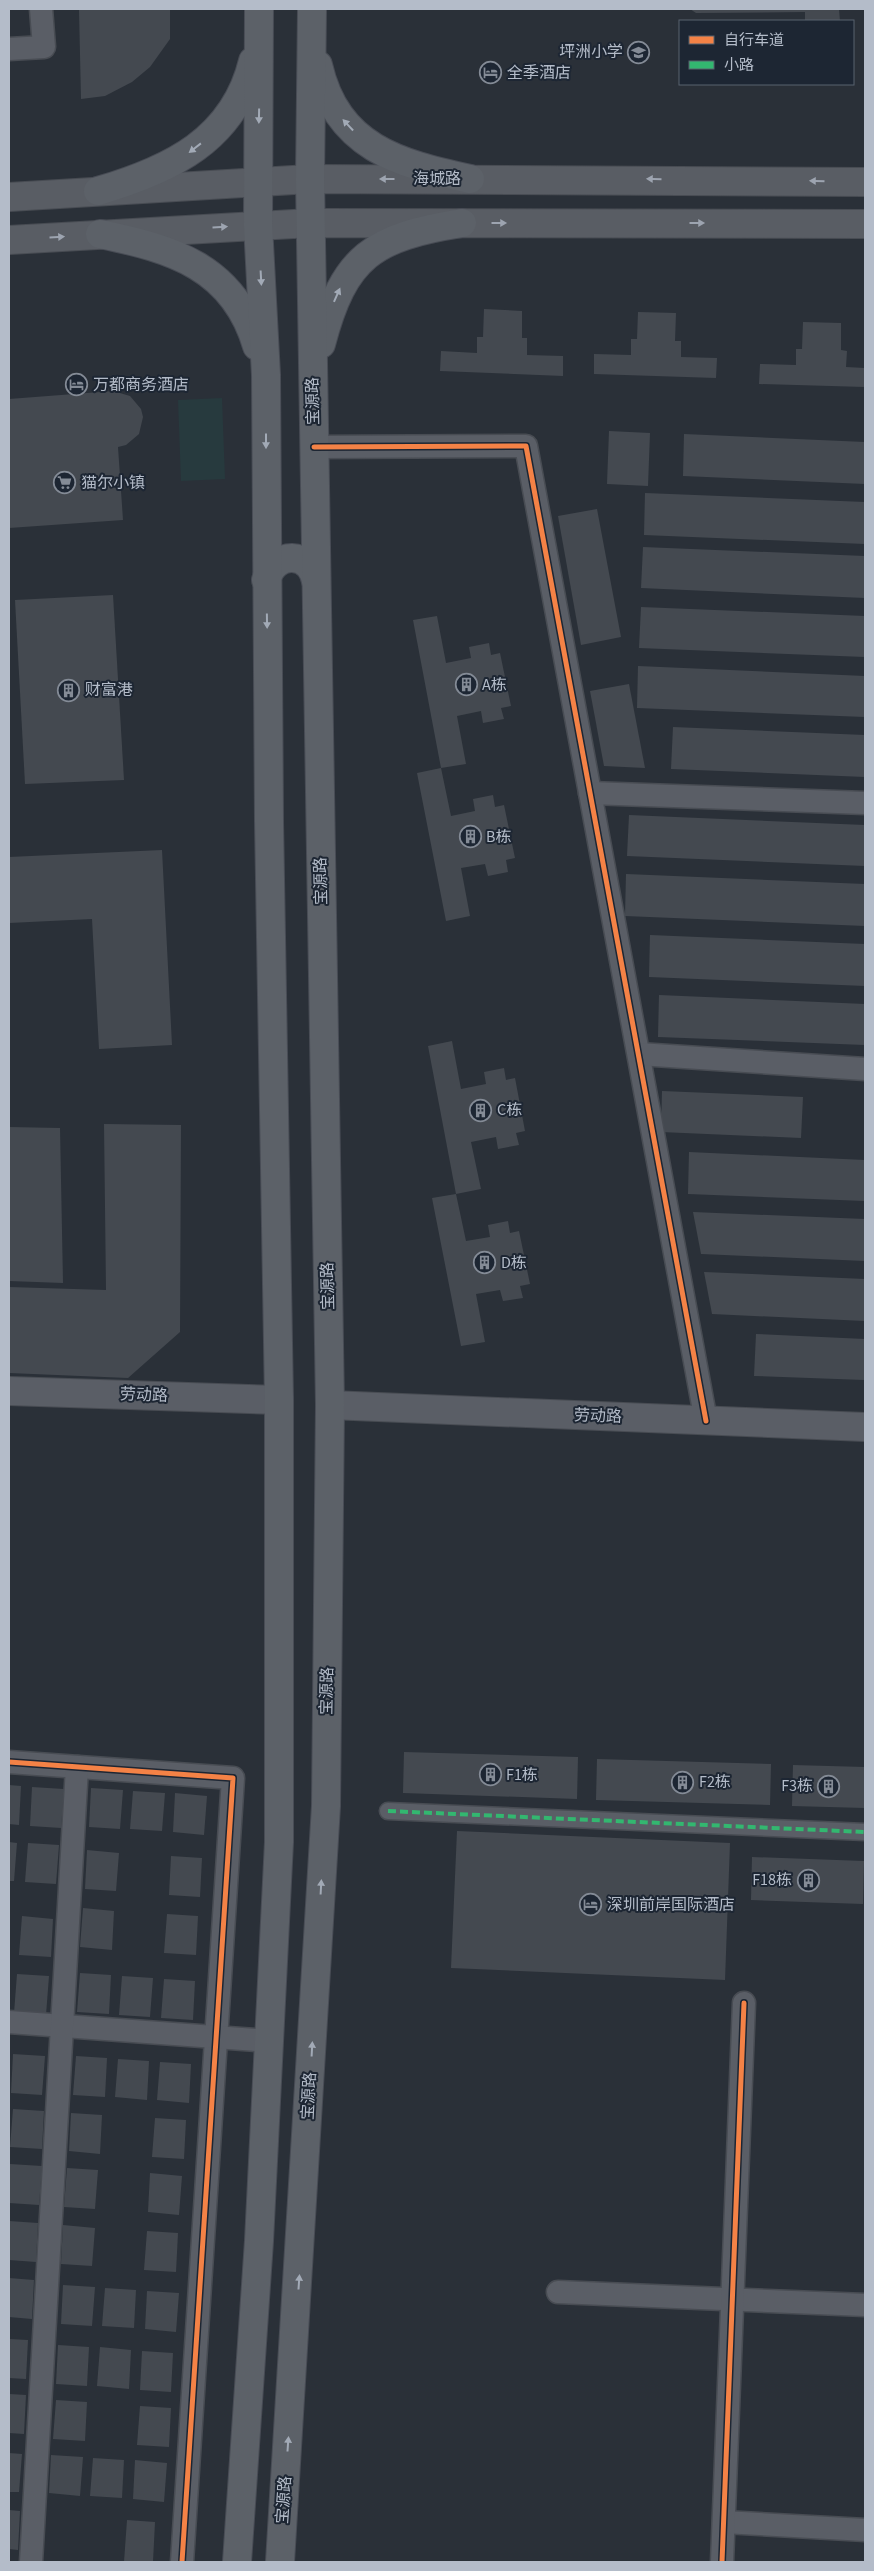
<svg xmlns="http://www.w3.org/2000/svg" width="874" height="2571" viewBox="0 0 874 2571" font-family="'Source Sans 3','Noto Sans SC',sans-serif">
  <style>
    .green { fill: #273a3e }
    .building { fill: #444950 }
    .lines { fill: none; stroke-linecap: round; stroke-linejoin: round }
    .pedestrian-casing { stroke: #484c53; stroke-width: 19 }
    .minor-casing { stroke: #484c53; stroke-width: 25 }
    .tertiary-casing { stroke: #484c53; stroke-width: 30 }
    .secondary-casing { stroke: #484c53; stroke-width: 30 }
    .primary-casing { stroke: #484c55; stroke-width: 30 }
    .pedestrian { stroke: #5a5e66; stroke-width: 16 }
    .minor { stroke: #5a5e66; stroke-width: 22 }
    .tertiary { stroke: #5a5e66; stroke-width: 28 }
    .secondary { stroke: #595d64; stroke-width: 28 }
    .primary { stroke: #5c6168; stroke-width: 28 }
    .quiet { stroke: #33b770; stroke-width: 4; stroke-dasharray: 8 4; stroke-linecap: butt }
    .cycleway-casing { stroke: #1d2633; stroke-width: 8 }
    .cycleway { stroke: #f48246; stroke-width: 5 }
    .oneway { fill: #a2aab6 }
    .oneway2 { fill: #9da4b0 }
    .labels { text-anchor: middle; dominant-baseline: central; stroke-width: 4; stroke-linejoin: round; paint-order: stroke }
    .poi-label { font-size: 16px; fill: #b4bcc9; stroke: #1d2633; text-anchor: start }
    .street-label { font-size: 16px; fill: #b4bcc9; stroke: #1d2633 }
  </style>
  <rect width="100%" height="100%" fill="#2a3038"/>
  <path class="green" d="M222,398L225,479L181,481L178,400Z"/>
  <g class="building">
    <path d="M79,9H170V39L150,67L132,82L105,96L81,99Z"/>
    <path d="M690,9H839L840,21H805V12L696,13Z"/>
    <path d="M484,309L522,311V338H527V355L563,356V376L440,371L441,351L477,353V337H483Z"/>
    <path d="M638,312L676,313L675,341H681V357L717,358L716,378L594,374V354L631,355V339H637Z"/>
    <path d="M803,322L841,323V350L847,351L846,367L865,368V387L759,384L760,364L796,365V349H802Z"/>
    <path d="M113,391L130,396L141,409L143,417L139,434L126,445L118,447L123,520L9,528V399Z"/>
    <path d="M609,431L650,433L648,486L607,484Z"/>
    <path d="M684,434L865,442V484L683,476Z"/>
    <path d="M645,493L865,502V544L644,535Z"/>
    <path d="M597,509L621,637L581,645L558,516Z"/>
    <path d="M643,547L865,556V598L641,588Z"/>
    <path d="M113,595L124,780L25,784L15,600Z"/>
    <path d="M641,607L865,616V657L639,648Z"/>
    <path d="M437,616L446,663L471,658L469,647L489,643L491,655L500,653L511,706L501,708L504,719L483,723L481,711L457,716L466,764L441,768L413,620Z"/>
    <path d="M638,666L865,676V717L637,708Z"/>
    <path d="M629,684L645,768L604,766L590,691Z"/>
    <path d="M673,727L865,735V777L671,769Z"/>
    <path d="M441,768L451,816L475,811L473,799L493,795L495,807L504,805L515,858L506,860L508,872L488,876L485,864L461,868L470,916L446,921L417,773Z"/>
    <path d="M629,815L865,825V866L627,856Z"/>
    <path d="M162,850L172,1045L99,1049L92,919L9,923V857Z"/>
    <path d="M626,874L865,884V926L625,916Z"/>
    <path d="M650,935L865,944V986L649,977Z"/>
    <path d="M659,995L865,1004V1045L658,1037Z"/>
    <path d="M452,1041L461,1089L486,1084L484,1072L504,1068L506,1080L515,1078L525,1131L516,1133L519,1145L498,1149L496,1137L471,1142L481,1189L456,1194L428,1046Z"/>
    <path d="M662,1091L803,1097L801,1138L661,1132Z"/>
    <path d="M104,1124L181,1125L180,1332L128,1378L9,1373V1287L106,1290Z"/>
    <path d="M9,1127L60,1128L63,1283L9,1281Z"/>
    <path d="M689,1152L865,1160V1201L688,1194Z"/>
    <path d="M456,1194L466,1241L490,1237L488,1225L508,1221L510,1233L519,1231L530,1284L520,1286L523,1298L503,1301L500,1290L476,1294L485,1342L461,1346L432,1198Z"/>
    <path d="M693,1212L865,1219V1261L701,1254Z"/>
    <path d="M704,1272L865,1279V1321L712,1314Z"/>
    <path d="M756,1334L865,1339L864,1380L754,1376Z"/>
    <path d="M404,1752L578,1757L577,1799L403,1793Z"/>
    <path d="M597,1759L771,1764L770,1805L596,1800Z"/>
    <path d="M793,1765L865,1767V1808L792,1806Z"/>
    <path d="M9,1785L21,1786L19,1825L9,1824Z"/>
    <path d="M32,1787L64,1789L61,1828L30,1826Z"/>
    <path d="M91,1788L123,1790L120,1829L89,1827Z"/>
    <path d="M133,1791L165,1793L162,1831L130,1829Z"/>
    <path d="M175,1793L207,1796L204,1835L173,1832Z"/>
    <path d="M457,1831L730,1843L725,1980L451,1968Z"/>
    <path d="M9,1842L17,1843L14,1881H9Z"/>
    <path d="M28,1843L59,1845L56,1884L25,1882Z"/>
    <path d="M87,1850L119,1853L116,1891L85,1889Z"/>
    <path d="M171,1856L202,1858L200,1897L169,1895Z"/>
    <path d="M752,1857L864,1861L863,1904L751,1900Z"/>
    <path d="M83,1908L114,1911L112,1950L80,1947Z"/>
    <path d="M167,1914L198,1916L196,1955L164,1953Z"/>
    <path d="M22,1916L53,1919L51,1957L19,1955Z"/>
    <path d="M80,1973L111,1975L109,2014L77,2012Z"/>
    <path d="M17,1974L49,1976L46,2015L14,2013Z"/>
    <path d="M122,1976L153,1978L150,2017L119,2015Z"/>
    <path d="M164,1979L195,1981L193,2020L161,2018Z"/>
    <path d="M13,2054L45,2056L42,2095L11,2093Z"/>
    <path d="M76,2056L107,2058L105,2097L73,2095Z"/>
    <path d="M118,2059L149,2061L147,2100L115,2097Z"/>
    <path d="M160,2062L191,2064L189,2103L157,2100Z"/>
    <path d="M13,2109L44,2111L42,2149L10,2147Z"/>
    <path d="M71,2113L102,2115L100,2154L69,2151Z"/>
    <path d="M155,2118L186,2120L184,2159L152,2157Z"/>
    <path d="M10,2164L42,2166L39,2205L9,2203Z"/>
    <path d="M67,2168L98,2170L95,2209L64,2207Z"/>
    <path d="M150,2173L182,2176L179,2215L148,2212Z"/>
    <path d="M9,2221L38,2223L36,2262L9,2260Z"/>
    <path d="M63,2225L95,2228L92,2266L61,2264Z"/>
    <path d="M147,2231L178,2233L176,2272L144,2270Z"/>
    <path d="M9,2278L34,2280L32,2319L9,2317Z"/>
    <path d="M63,2285L95,2287L92,2326L61,2324Z"/>
    <path d="M105,2288L136,2290L134,2328L102,2326Z"/>
    <path d="M147,2291L179,2293L176,2332L145,2329Z"/>
    <path d="M9,2339L28,2340L26,2379L9,2378Z"/>
    <path d="M58,2345L89,2347L87,2386L56,2384Z"/>
    <path d="M100,2347L131,2350L129,2389L97,2386Z"/>
    <path d="M142,2351L173,2353L171,2392L140,2390Z"/>
    <path d="M9,2394L26,2395L24,2434L9,2433Z"/>
    <path d="M56,2400L87,2402L85,2441L53,2439Z"/>
    <path d="M140,2406L171,2408L169,2447L137,2445Z"/>
    <path d="M9,2453L22,2454L19,2492H9Z"/>
    <path d="M51,2455L83,2457L80,2496L49,2493Z"/>
    <path d="M93,2458L124,2460L122,2498L90,2496Z"/>
    <path d="M135,2460L167,2463L164,2502L133,2499Z"/>
    <path d="M9,2510L20,2511L18,2550L9,2549Z"/>
    <path d="M127,2520L155,2522L153,2562H124Z"/>
  </g>
  <g class="lines">
    <defs>
      <path id="pedestrian" d="M388,1811L865,1832"/>
      <g id="minor">
        <path d="M9,49L44,47L41,9"/>
        <path d="M314,447L526,446L706,1421"/>
        <path d="M590,793L865,803"/>
        <path d="M639,1054L865,1069"/>
        <path d="M9,1762L233,1778L182,2562"/>
        <path d="M9,2022L269,2041"/>
        <path d="M558,2292L865,2305"/>
        <path d="M724,2522L865,2530"/>
        <path d="M31,2562L77,1767"/>
        <path d="M722,2562L744,2003"/>
      </g>
      <g id="tertiary">
        <path d="M9,1391L279,1400"/>
        <path d="M330,1405L865,1427"/>
      </g>
      <g id="secondary">
        <path d="M9,197L310,179L865,182"/>
        <path d="M9,240L311,223L865,224"/>
      </g>
      <g id="primary">
        <path d="M318,65C337,148 398,163 470,179"/>
        <path d="M98,191C170,170 234,140 253,61"/>
        <path d="M100,234C173,249 234,267 257,346"/>
        <path d="M321,344C344,256 373,237 462,223"/>
        <path d="M266,580C275,550 310,551 316,581"/>
        <path d="M237,2562L259,2241L279,1842V1400L269,821L266,375L258,225L259,9"/>
        <path d="M280,2562L326,1806L330,1405L310,179L312,9"/>
      </g>
    </defs>
    <use href="#pedestrian" class="pedestrian-casing"/>
    <use href="#minor" class="minor-casing"/>
    <use href="#tertiary" class="tertiary-casing"/>
    <use href="#secondary" class="secondary-casing"/>
    <use href="#primary" class="primary-casing"/>
    <use href="#pedestrian" class="pedestrian"/>
    <use href="#minor" class="minor"/>
    <use href="#tertiary" class="tertiary"/>
    <use href="#secondary" class="secondary"/>
    <use href="#primary" class="primary"/>
    <path class="quiet" d="M388,1811L865,1832"/>
    <defs>
      <g id="cycleway">
        <path d="M314,447L526,446L706,1421"/>
        <path d="M9,1762L233,1778L182,2562"/>
        <path d="M722,2562L744,2003"/>
      </g>
    </defs>
    <use href="#cycleway" class="cycleway-casing"/>
    <use href="#cycleway" class="cycleway"/>
  </g>
  <defs><path id="oneway-solid" d="M-6-.8H1V-3.2L6.5 0L1 3.2V.8H-6Z" transform="scale(1.25)"/></defs>
  <g class="oneway">
    <use href="#oneway-solid" transform="translate(259 116) rotate(91)"/>
    <use href="#oneway-solid" transform="translate(348 125) rotate(-133)"/>
    <use href="#oneway-solid" transform="translate(195 148) rotate(142)"/>
    <use href="#oneway-solid" transform="translate(261 278) rotate(87)"/>
    <use href="#oneway-solid" transform="translate(337 295) rotate(-66)"/>
    <use href="#oneway-solid" transform="translate(266 441) rotate(90)"/>
    <use href="#oneway-solid" transform="translate(267 621) rotate(89)"/>
    <use href="#oneway-solid" transform="translate(321 1887) rotate(-87)"/>
    <use href="#oneway-solid" transform="translate(312 2049) rotate(-87)"/>
    <use href="#oneway-solid" transform="translate(299 2282) rotate(-86)"/>
    <use href="#oneway-solid" transform="translate(288 2444) rotate(-86)"/>
  </g>
  <g class="oneway2">
    <use href="#oneway-solid" transform="translate(387 179) rotate(180)"/>
    <use href="#oneway-solid" transform="translate(654 179) rotate(-179)"/>
    <use href="#oneway-solid" transform="translate(817 181) rotate(-179)"/>
    <use href="#oneway-solid" transform="translate(499 223)"/>
    <use href="#oneway-solid" transform="translate(697 223)"/>
    <use href="#oneway-solid" transform="translate(220 227) rotate(-3)"/>
    <use href="#oneway-solid" transform="translate(57 237) rotate(-3)"/>
  </g>
  <defs>
    <symbol id="school-ring" viewBox="-11 -11 22 22"><circle r="9.5" fill="#1d2633" stroke="#848b96" stroke-width="1.5"/><path d="M0-5L7-2L0 1L-7-2ZM-4 1L0 2.5L4 1V4Q0 6-4 4Z" fill="#848b96"/></symbol>
    <symbol id="hotel-ring" viewBox="-11 -11 22 22"><circle r="9.5" fill="#1d2633" stroke="#848b96" stroke-width="1.5"/><path d="M-6-4.5h1.5V1H6V5H4.5V3h-9V5H-6ZM-4 0a1.8 1.8 0 1 1 3.6 0ZM.5 0V-2.5h3Q6-2.5 6 0Z" fill="#848b96"/></symbol>
    <symbol id="supermarket-ring" viewBox="-11 -11 22 22"><circle r="9.5" fill="#1d2633" stroke="#848b96" stroke-width="1.5"/><path d="M-6-5.5h2.5l.6 2H6L4.5 2H-2.5L-4.4-4H-6ZM-1.5 3.2a1.3 1.3 0 1 0 .1 0ZM3 3.2a1.3 1.3 0 1 0 .1 0Z" fill="#848b96"/></symbol>
    <symbol id="building-ring" viewBox="-11 -11 22 22"><circle r="9.5" fill="#1d2633" stroke="#848b96" stroke-width="1.5"/><path d="M-4-6H4V6H1V3H-1V6H-4ZM-2.5-4.3h1.7v1.8h-1.7ZM.8-4.3h1.7v1.8H.8ZM-2.5-1h1.7V.8h-1.7ZM.8-1h1.7V.8H.8Z" fill="#848b96"/></symbol>
  </defs>
  <g fill-rule="evenodd">
    <use href="#school-ring" x="626" y="40" width="25" height="25"/>
    <use href="#hotel-ring" x="478" y="60" width="25" height="25"/>
    <use href="#hotel-ring" x="64" y="372" width="25" height="25"/>
    <use href="#supermarket-ring" x="52" y="470" width="25" height="25"/>
    <use href="#building-ring" x="454" y="672" width="25" height="25"/>
    <use href="#building-ring" x="56" y="678" width="25" height="25"/>
    <use href="#building-ring" x="458" y="824" width="25" height="25"/>
    <use href="#building-ring" x="468" y="1098" width="25" height="25"/>
    <use href="#building-ring" x="472" y="1250" width="25" height="25"/>
    <use href="#building-ring" x="478" y="1762" width="25" height="25"/>
    <use href="#building-ring" x="670" y="1770" width="25" height="25"/>
    <use href="#building-ring" x="816" y="1774" width="25" height="25"/>
    <use href="#building-ring" x="796" y="1868" width="25" height="25"/>
    <use href="#hotel-ring" x="578" y="1892" width="25" height="25"/>
  </g>
  <g class="labels">
    <g class="poi-label">
      <text x="623" y="52" text-anchor="end">坪洲小学</text>
      <text x="507" y="73">全季酒店</text>
      <text x="93" y="385">万都商务酒店</text>
      <text x="81" y="483">猫尔小镇</text>
      <text x="482" y="685">A栋</text>
      <text x="85" y="690">财富港</text>
      <text x="486" y="837">B栋</text>
      <text x="497" y="1110">C栋</text>
      <text x="501" y="1263">D栋</text>
      <text x="506" y="1775">F1栋</text>
      <text x="699" y="1782">F2栋</text>
      <text x="813" y="1786" text-anchor="end">F3栋</text>
      <text x="792" y="1880" text-anchor="end">F18栋</text>
      <text x="607" y="1905">深圳前岸国际酒店</text>
    </g>
    <g class="street-label">
      <text x="437" y="179">海城路</text>
      <text transform="translate(313 401) rotate(-91)">宝源路</text>
      <text transform="translate(321 881) rotate(-91)">宝源路</text>
      <text transform="translate(328 1286) rotate(-91)">宝源路</text>
      <text transform="translate(144 1395) rotate(2)">劳动路</text>
      <text transform="translate(598 1416) rotate(2)">劳动路</text>
      <text transform="translate(327 1691) rotate(-89)">宝源路</text>
      <text transform="translate(309 2096) rotate(-87)">宝源路</text>
      <text transform="translate(284 2500) rotate(-86)">宝源路</text>
    </g>
  </g>
  <rect width="874" height="2571" fill="none" stroke="#b4bcc9" stroke-width="20"/>
  <rect x="679" y="20" width="175" height="65" fill="#1d2633" stroke="#59626f"/>
  <rect x="689" y="36" width="25" height="8" fill="#f48246" stroke="#59626f"/>
  <text x="724" y="45" font-size="15" fill="#b4bcc9">自行车道</text>
  <rect x="689" y="61" width="25" height="8" fill="#33b770" stroke="#59626f"/>
  <text x="724" y="70" font-size="15" fill="#b4bcc9">小路</text>
</svg>
